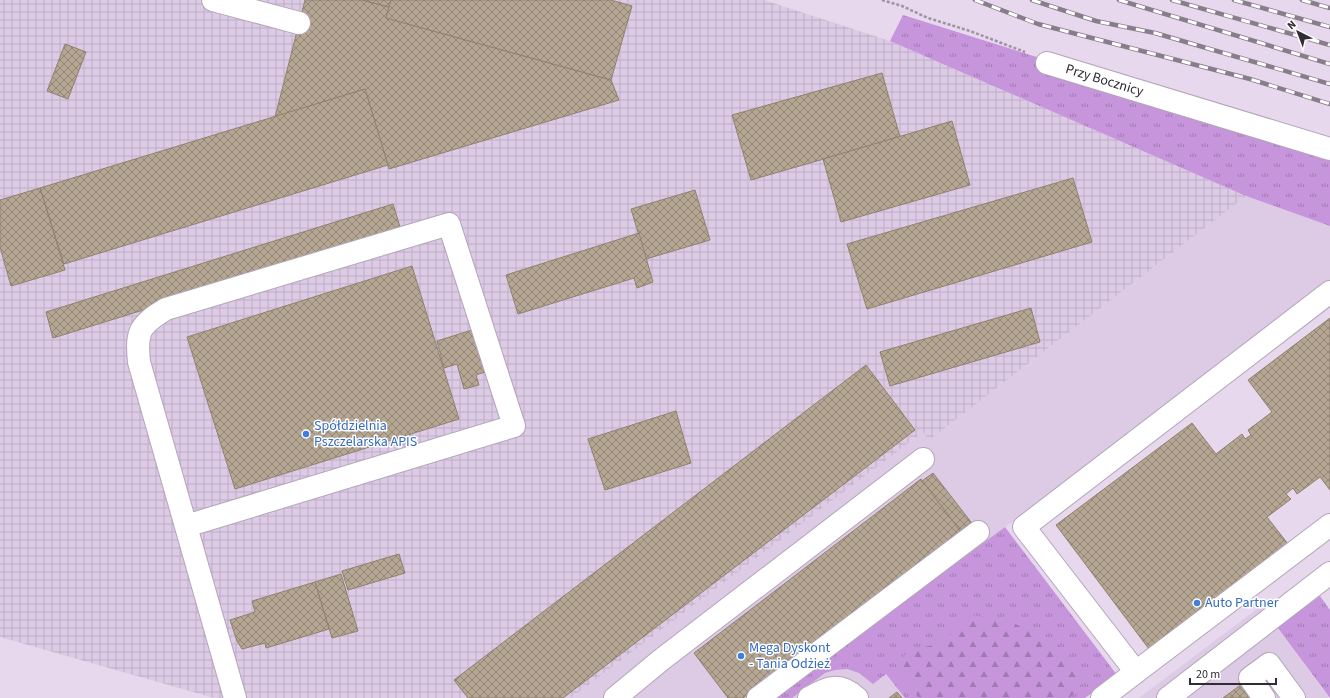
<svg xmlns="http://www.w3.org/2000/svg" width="1330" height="698" viewBox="0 0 1330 698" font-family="'Source Sans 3',sans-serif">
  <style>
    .built { fill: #ddcae5 }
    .industrial { fill: url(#industrial-grid) }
    .grass { fill: url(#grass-tufts) }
    .forest { fill: url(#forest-firs) }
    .building { fill: url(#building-cross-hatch); stroke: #8e816e }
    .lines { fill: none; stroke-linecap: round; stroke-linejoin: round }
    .minor-casing { stroke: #b3a5b9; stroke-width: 24 }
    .path { stroke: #9e93a2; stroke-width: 2.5; stroke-dasharray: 3 2; stroke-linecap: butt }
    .minor { stroke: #fff; stroke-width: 22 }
    .rail-casing { stroke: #877d8b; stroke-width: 4.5 }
    .rail { stroke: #fff; stroke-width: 3; stroke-dasharray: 9; stroke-linecap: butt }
    .shop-dot { fill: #3f7fe0; stroke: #fff; stroke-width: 1.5 }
    .labels { text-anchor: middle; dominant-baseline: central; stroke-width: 3; stroke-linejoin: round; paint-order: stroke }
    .street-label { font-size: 14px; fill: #312b33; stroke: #fff }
    .shop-label { font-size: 14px; fill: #366cbe; stroke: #fff; text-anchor: start }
  </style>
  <defs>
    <pattern id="industrial-grid" width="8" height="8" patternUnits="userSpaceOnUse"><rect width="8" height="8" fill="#ddcae5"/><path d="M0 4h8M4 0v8" fill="none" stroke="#beaec5"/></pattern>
    <pattern id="grass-tufts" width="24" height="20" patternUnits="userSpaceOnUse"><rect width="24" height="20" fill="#c795dc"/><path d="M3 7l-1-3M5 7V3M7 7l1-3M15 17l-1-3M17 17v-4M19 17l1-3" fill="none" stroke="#a27ab3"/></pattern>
    <pattern id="forest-firs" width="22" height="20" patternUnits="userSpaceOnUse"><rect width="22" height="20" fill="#c795dc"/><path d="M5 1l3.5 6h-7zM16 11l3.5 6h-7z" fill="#a27ab3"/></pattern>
    <pattern id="building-cross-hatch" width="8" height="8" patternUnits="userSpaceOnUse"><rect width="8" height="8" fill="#b4a692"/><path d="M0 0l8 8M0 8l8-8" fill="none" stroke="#938778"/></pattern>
  </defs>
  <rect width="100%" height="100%" fill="#e7d8ed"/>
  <g class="built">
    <path d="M1246,196L1330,226V281L1065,483L839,649L886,674L905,698H571L923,432L993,391Z"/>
    <path d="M1261,606L1329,698H1139Z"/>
  </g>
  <path class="industrial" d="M0,0H764L890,41L1246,196L929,440L923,432L571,698H214L0,637Z"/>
  <g class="grass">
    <path d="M903,15L1330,149V226L1246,196L890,41Z"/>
    <path d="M1005,527L1117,675L1085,698H905L886,674L873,684L859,673L847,669L835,670L825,673L792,698H772Z"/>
    <path d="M1320,596L1330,610V698L1277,627Z"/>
  </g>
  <path class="forest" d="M969,615L1008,620L1027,630L1058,645L1072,659L1081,673V687L1069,698H918L912,685L900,675L896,664L906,654L918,647L929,646L941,643L955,631L959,622Z"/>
  <g class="building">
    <path d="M305,0H362L389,7L386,18L611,80L619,100L389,169L365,89L275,117Z"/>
    <path d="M362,0H391L389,7Z"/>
    <path d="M391,0H611L632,6L611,80L386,18Z"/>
    <path d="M65,44L86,52L68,99L47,91Z"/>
    <path d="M882,73L900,137L751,180L732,115Z"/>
    <path d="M365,89L388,165L64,264L40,188Z"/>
    <path d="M952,121L970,185L841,222L823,159Z"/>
    <path d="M1073,178L1092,242L867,309L847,244Z"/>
    <path d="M40,188L65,270L11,286L0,247V200Z"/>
    <path d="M695,190L710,240L646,259L631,209Z"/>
    <path d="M393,204L401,230L53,338L46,312Z"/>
    <path d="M639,233L653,282L637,288L634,278L518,314L506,275Z"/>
    <path d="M412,266L459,419L235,489L187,337Z"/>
    <path d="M1031,308L1040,342L890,386L880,352Z"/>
    <path d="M1330,318V490L1320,477L1297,494L1293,488L1286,494L1291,499L1267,517L1288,544L1149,649L1056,525L1192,423L1216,454L1242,434L1245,439L1251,435L1248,430L1272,412L1248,380Z"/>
    <path d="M472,330L485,372L476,375L479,385L464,389L457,364L444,368L437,341Z"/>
    <path d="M866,365L915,430L563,698H468L454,680Z"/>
    <path d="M676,411L691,463L605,490L588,439Z"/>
    <path d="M933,473L971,522L960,531L922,481Z"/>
    <path d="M921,479L961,532L743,698H728L694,653Z"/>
    <path d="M399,554L405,573L348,590L342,571Z"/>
    <path d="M341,574L358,631L332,638L315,582Z"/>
    <path d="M315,582L329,629L266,648L265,643L242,649L237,641L230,620L255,612L252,601Z"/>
    <path d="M1250,678L1264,698H1223Z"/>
    <path d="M897,692L902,698H889Z"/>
  </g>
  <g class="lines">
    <defs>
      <g id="minor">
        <path d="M213,0L299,23"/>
        <path id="s1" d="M1047,63L1330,149"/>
        <path d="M1330,292L1024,527L1136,672L1330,525"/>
        <path d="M186,526L514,426L449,224L166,309C139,325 136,332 139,362L235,698"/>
        <path d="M615,698L661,660L923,459"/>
        <path d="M758,698L978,532"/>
        <path d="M809,698C827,687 840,682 857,698"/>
        <path d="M1102,698L1136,672"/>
        <path d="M1168,698L1330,573"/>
        <path d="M1264,698L1250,678L1269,664L1294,698"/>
      </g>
    </defs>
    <use href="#minor" class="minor-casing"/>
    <path class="path" d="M882,0L902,6L928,18L970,31L1025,52"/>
    <use href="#minor" class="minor"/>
    <defs>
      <g id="rail">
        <path d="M975,0L1038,24L1250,79L1330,104"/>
        <path d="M1032,0L1096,21L1155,33L1330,84"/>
        <path d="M1119,0L1330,64"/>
        <path d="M1172,0L1330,45"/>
        <path d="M1234,0L1330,27"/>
        <path d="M1302,0L1330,8"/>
      </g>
    </defs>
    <use href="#rail" class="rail-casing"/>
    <use href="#rail" class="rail"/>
  </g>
  <g class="shop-dot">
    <circle cx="306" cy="434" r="4"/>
    <circle cx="1197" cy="603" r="4"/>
    <circle cx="741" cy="656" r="4"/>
  </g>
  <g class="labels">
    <g class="street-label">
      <text stroke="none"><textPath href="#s1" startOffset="60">Przy Bocznicy</textPath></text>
    </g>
    <g class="shop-label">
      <text x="314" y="426">Spółdzielnia<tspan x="314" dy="16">Pszczelarska APIS</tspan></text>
      <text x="1205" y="603">Auto Partner</text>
      <text x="749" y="648">Mega Dyskont<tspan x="749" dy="16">- Tania Odżież</tspan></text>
    </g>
  </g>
  <g transform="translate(1298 32) rotate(318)" stroke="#ffffff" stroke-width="3" paint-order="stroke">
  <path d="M0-3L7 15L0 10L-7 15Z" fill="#312b33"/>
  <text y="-6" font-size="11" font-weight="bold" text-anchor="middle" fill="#312b33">N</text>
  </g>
  <path d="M1190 678v6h86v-6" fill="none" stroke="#312b33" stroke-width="2"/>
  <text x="1196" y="678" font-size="12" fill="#312b33" stroke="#ffffff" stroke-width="3" paint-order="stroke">20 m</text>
</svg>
